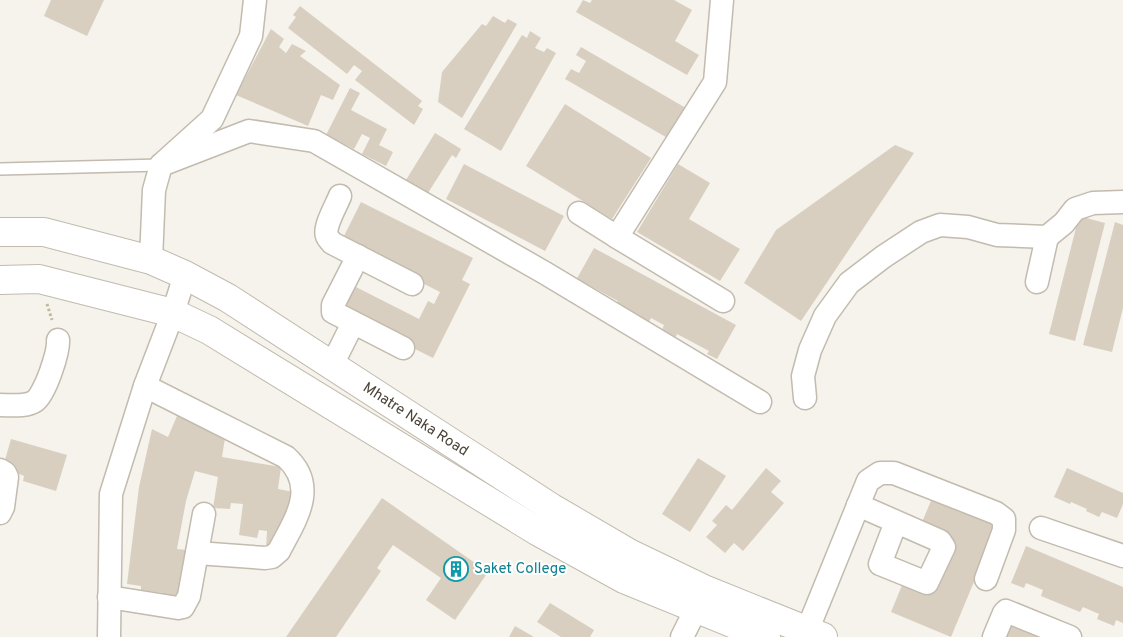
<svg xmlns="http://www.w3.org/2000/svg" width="1123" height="637" viewBox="0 0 1123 637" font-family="Overpass,sans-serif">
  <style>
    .building { fill: #d8cfc1 }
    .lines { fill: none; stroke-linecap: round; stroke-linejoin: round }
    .service-casing { stroke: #c2bbae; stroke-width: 14 }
    .minor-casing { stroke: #c2bbae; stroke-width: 25 }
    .tertiary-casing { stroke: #c2bbae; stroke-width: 30 }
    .path { stroke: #c4b79f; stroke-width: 3; stroke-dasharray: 2.5 2.5; stroke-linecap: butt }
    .service { stroke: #fff; stroke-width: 11 }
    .minor { stroke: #fff; stroke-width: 22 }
    .tertiary { stroke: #fff; stroke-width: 28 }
    .labels { text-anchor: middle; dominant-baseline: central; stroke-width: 4; stroke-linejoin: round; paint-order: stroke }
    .street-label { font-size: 15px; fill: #4b4439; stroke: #fff }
    .culture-label { font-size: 15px; fill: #0d838f; stroke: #fff; text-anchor: start }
  </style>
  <rect width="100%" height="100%" fill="#f6f3ec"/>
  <g class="building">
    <path d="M51,0H104L87,36L44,16Z"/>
    <path d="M583,0L590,3L592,0H674L692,10L675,41L699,55L687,75L576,12Z"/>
    <path d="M300,6L422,101L418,106L423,109L414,125L355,80L362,71L354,65L347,74L288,28L296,17L293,15Z"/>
    <path d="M493,16L505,23L508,19L517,24L462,118L438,102L442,72L482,24L486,26Z"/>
    <path d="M271,29L284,39L279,47L286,53L292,44L306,51L300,56L340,85L333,100L321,95L308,126L236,95Z"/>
    <path d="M530,31L541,38L535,48L544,52L547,48L556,53L501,151L464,129L522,35L527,38Z"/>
    <path d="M581,47L691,111L671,140L565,79L571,69L579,73L586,61L576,55Z"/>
    <path d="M350,88L360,93L351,110L387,129L379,145L393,152L386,166L362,154L370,138L362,134L354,149L326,135Z"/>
    <path d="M565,104L651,158L612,219L526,166Z"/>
    <path d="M435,133L461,149L456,158L452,155L428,193L406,180Z"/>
    <path d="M895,145L914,153L801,321L744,283L776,230Z"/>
    <path d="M464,164L564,216L545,251L446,199Z"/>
    <path d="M678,164L710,183L689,219L740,249L720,281L637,232Z"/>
    <path d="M361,202L473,258L462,280L470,284L433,358L337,310L350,284L419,319L428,301L434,304L440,292L341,242Z"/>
    <path d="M1079,216L1105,223L1075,341L1049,334Z"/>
    <path d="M1115,222L1123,225V308L1112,352L1083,345Z"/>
    <path d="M594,248L736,325L717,359L707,354L709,351L677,334L676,337L662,330L664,325L651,318L649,322L616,305L618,301L587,284L585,288L575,282Z"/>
    <path d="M177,416L226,432L222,457L281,467L278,489L294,492L277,541L266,548L267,531L259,530L257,538L239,535L243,504L231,503L230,509L213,508L218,477L195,471L186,501L177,549L187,550L180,602L163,600V593L141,590V586L127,584L139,487L152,429L168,437Z"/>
    <path d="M11,439L67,455L56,491L23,481L24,476L3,467Z"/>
    <path d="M698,458L726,476L690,532L662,514Z"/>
    <path d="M766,468L781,481L771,492L784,503L743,551L734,543L725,553L706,537L717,525L712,521L726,505L732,510Z"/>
    <path d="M1067,468L1123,493V504L1117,518L1102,512L1099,517L1086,511L1087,509L1071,502L1070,504L1054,497Z"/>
    <path d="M933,496L998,524L951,637L891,612L905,578L931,589L952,540L920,527Z"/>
    <path d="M382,498L488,572L455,620L426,600L441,578L393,545L377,568L381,571L336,637H286Z"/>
    <path d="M1026,546L1123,587V623L1116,620L1114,626L1097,619L1099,614L1083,607L1080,612L1041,596L1043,590L1026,583L1024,588L1011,583Z"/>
    <path d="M550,603L594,630L590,637H561L537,622Z"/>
    <path d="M1009,616L1058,637H1000Z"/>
    <path d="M515,626L534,637H509Z"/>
  </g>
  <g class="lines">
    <defs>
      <path id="service" d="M0,169L161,165"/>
      <g id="minor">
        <path d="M161,165L249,131L314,141L545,273L760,402"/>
        <path d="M340,196C337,204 323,228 327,236C328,239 331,241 332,243L412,284"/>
        <path d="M579,213L617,237L715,82L722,0"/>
        <path d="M617,237L723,301"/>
        <path d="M358,256L333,305V312L403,348"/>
        <path d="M151,260L154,190L161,165L212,119L251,36L255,0"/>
        <path d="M1037,282L1047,237"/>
        <path d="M332,365L353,323"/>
        <path d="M145,386L286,457C319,487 295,520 279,551L272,557L265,558L197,553"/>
        <path d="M805,398L803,376L810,350L825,316L849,283L883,257L921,232L940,225L968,227L997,235L1047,237L1064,223L1075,209L1093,203L1123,202"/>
        <path d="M0,405C10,405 27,407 35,401C45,394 59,352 58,340"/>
        <path d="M0,470L5,473L7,477L3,507L0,513"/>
        <path d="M858,505L940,541L944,547L927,583L880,564L896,522"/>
        <path d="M1041,528L1123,556"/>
        <path d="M109,597L178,608L183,607L189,596L204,514"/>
        <path d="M807,631L868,481L880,473H894L996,513L1004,519V530L986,579"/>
        <path d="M109,637L111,494L145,386L173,313L185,275"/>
        <path d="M682,637L704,593"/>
        <path d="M994,637L1004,613L1006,611L1070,637"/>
      </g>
      <g id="tertiary">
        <path id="s1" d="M0,232H44L151,260L185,275L228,298L552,508L629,553L706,590L823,637"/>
        <path d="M0,280L39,279L173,313L209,330L537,531L624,579L766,637"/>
      </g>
    </defs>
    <use href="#service" class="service-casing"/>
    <use href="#minor" class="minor-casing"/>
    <use href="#tertiary" class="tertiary-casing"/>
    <path class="path" d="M47,304L52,320"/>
    <use href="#service" class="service"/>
    <use href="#minor" class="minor"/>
    <use href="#tertiary" class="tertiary"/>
  </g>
  <defs>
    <symbol id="building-ring" viewBox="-11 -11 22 22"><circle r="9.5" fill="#fff" stroke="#0f9aa8" stroke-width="1.5"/><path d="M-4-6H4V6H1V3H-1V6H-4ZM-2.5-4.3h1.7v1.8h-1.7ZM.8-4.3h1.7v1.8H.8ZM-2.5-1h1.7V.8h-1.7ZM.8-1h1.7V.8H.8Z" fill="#0f9aa8"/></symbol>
  </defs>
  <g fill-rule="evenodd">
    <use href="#building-ring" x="442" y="555" width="28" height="28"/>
  </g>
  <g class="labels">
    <g class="street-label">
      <text stroke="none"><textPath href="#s1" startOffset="464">Mhatre Naka Road</textPath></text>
    </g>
    <g class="culture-label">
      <text x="474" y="569">Saket College</text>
    </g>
  </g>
</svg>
